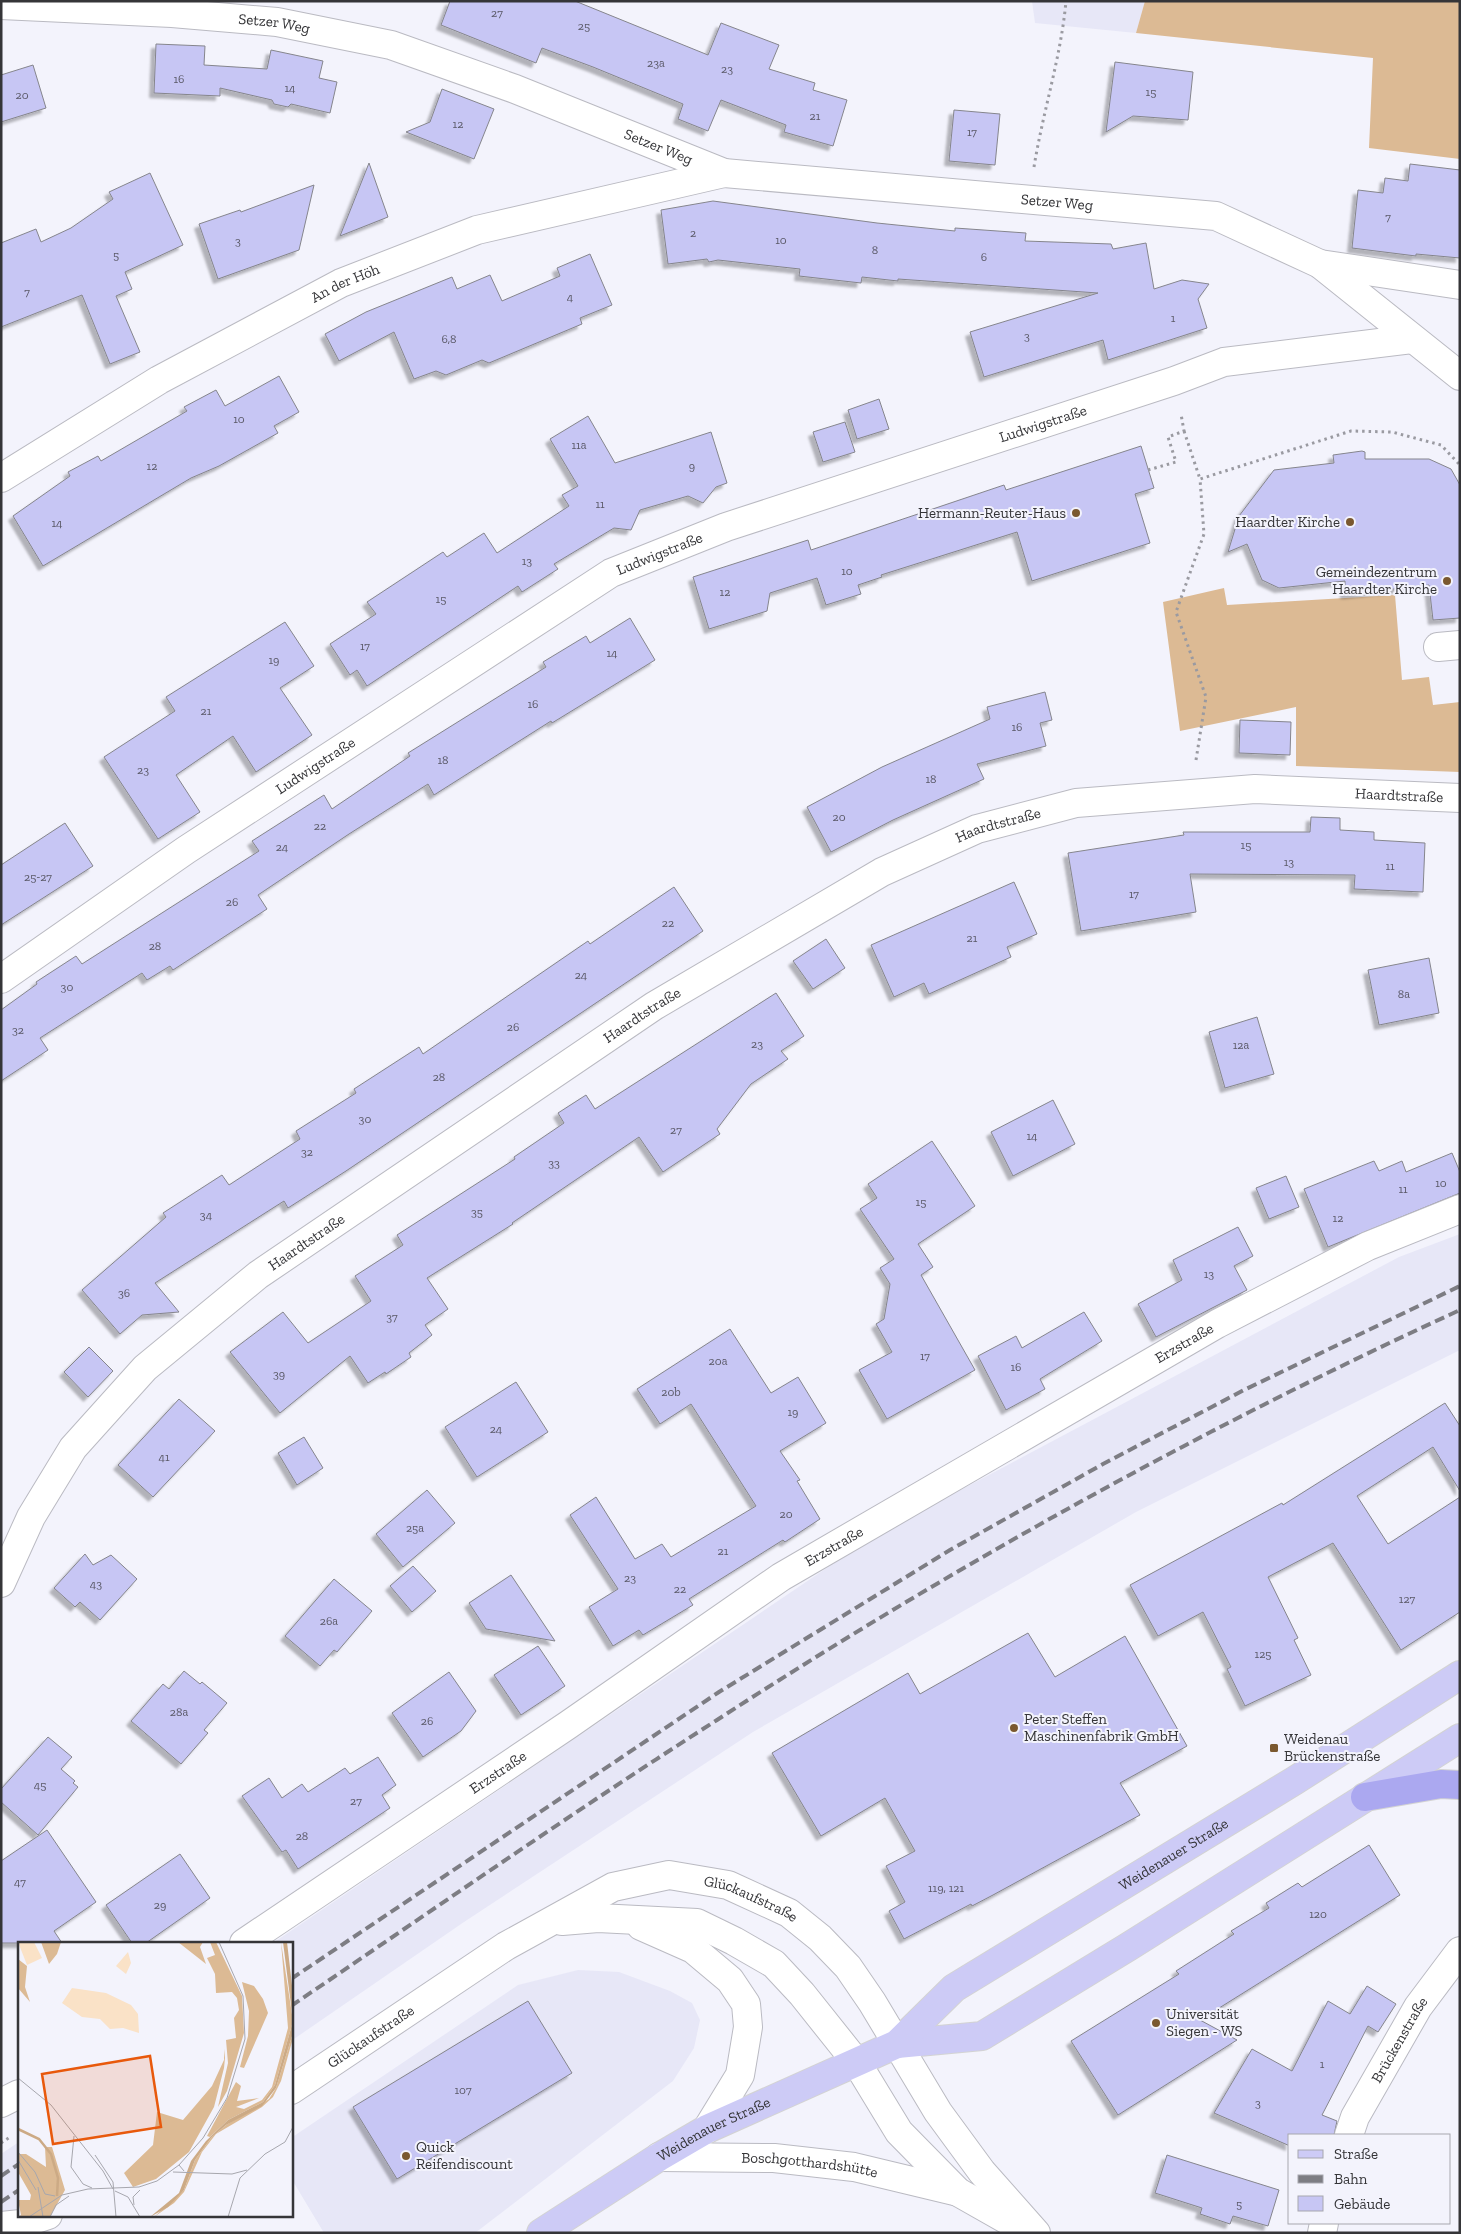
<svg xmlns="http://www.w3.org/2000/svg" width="1461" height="2234" viewBox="0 0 1461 2234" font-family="'Zilla Slab',serif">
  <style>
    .built { fill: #e7e7f7 }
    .forest { fill: #dcba94 }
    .building { fill: #c7c6f4; stroke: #85858c; filter: url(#shadow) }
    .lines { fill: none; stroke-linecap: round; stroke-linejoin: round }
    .minor-casing { stroke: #babac2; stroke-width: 30 }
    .major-casing { stroke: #d3d3d3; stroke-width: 30 }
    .highway-casing { stroke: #d3d3d3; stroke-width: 30 }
    .path { stroke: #9a9aa1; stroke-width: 3; stroke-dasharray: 2.5 4; stroke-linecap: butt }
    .minor { stroke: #fff; stroke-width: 28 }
    .major { stroke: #cdcbf6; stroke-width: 28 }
    .highway { stroke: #aba8f0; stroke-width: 28 }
    .rail { stroke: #7d7d83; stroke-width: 4; stroke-dasharray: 10 5; stroke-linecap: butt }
    .poi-dot { fill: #7a582f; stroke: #f3f3fc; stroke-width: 2 }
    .labels { text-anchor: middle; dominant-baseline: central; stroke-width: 4; stroke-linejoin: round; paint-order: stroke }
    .number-label { font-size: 12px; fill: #5a5967 }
    .street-label { font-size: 15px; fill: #353538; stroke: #f3f3fc }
    .poi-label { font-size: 15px; fill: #353538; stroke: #f3f3fc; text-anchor: start }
    .inset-river { fill: none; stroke: #ccaa85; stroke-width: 2.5 }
    .inset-road { fill: none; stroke: #a7a7ae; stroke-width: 1 }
    .view { fill: #e8590c; fill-opacity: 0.15; stroke: #e8590c; stroke-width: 2.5 }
    .inset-edge { fill: none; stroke: #353538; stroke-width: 2.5 }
  </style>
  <defs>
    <filter id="shadow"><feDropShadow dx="-4.5" dy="4.5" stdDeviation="1" flood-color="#0004"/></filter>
  </defs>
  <rect width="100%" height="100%" fill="#f3f3fc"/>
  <g class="built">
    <path d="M1032,1H1145L1136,33L1035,23Z"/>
    <path d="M1460,1234V1350L1136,1512L753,1732L464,1922L291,2041V1943H273L874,1536L1399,1257Z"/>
    <path d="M578,1970L619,1972L670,1991L692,2003L700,2020L694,2048L673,2081L475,2233H324L291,2178V2138L518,1985Z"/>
    <path d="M19,2142V2215L1,2233V2154Z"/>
  </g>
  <g class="forest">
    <path d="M1145,1H1460V159L1369,148L1373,58L1136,33Z"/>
    <path d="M1224,588L1227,605L1395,595L1402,680L1429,677L1433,705L1460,702V772L1296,766V707L1180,731L1163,602Z"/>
  </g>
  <g class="building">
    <path d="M450,1H575L708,55L721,23L779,45L769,69L815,83L813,90L847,100L833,146L784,132L786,125L721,100L708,131L678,119L683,104L593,67L542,48L536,63L441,25Z"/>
    <path d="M156,44L205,46L204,65L267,69L271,50L323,61L319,78L337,82L330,113L291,104L288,107L274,104L272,100L220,88V96L154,93Z"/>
    <path d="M1115,62L1193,72L1188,120L1133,116L1106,132Z"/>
    <path d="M33,65L46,108L1,122V75Z"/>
    <path d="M442,89L494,109L474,159L406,132L430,122Z"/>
    <path d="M954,110L1000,114L995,165L949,161Z"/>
    <path d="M369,163L388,217L340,236Z"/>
    <path d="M1410,164L1460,170V258L1416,254V256L1352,248L1358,190L1383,193L1385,178L1408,181Z"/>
    <path d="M150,173L183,245L125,272L132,289L116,296L140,352L110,364L82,295L1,327V243L36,229L41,242L71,228L113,199L109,192Z"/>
    <path d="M314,185L299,250L218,279L199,224L240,210L241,212Z"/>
    <path d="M713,201L877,223L955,231V228L1026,233L1025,241L1111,244L1113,249L1146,243L1154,289L1182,280L1209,284L1198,299L1207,328L1108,360L1103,340L984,377L970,332L1098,293L898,279V281L862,277L861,283L799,276L800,269L718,260L709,262L707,259L668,264L661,210Z"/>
    <path d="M590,254L612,305L580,318L582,324L489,363L482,360L446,375L436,371L414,379L394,332L339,361L325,334L366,312L452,277L457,289L490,275L502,301L560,276L557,268Z"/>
    <path d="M279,376L299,412L274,426L278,433L219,466L191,478L43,566L13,516L70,476L68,472L98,456L101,461L187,411L184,407L216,390L225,406Z"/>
    <path d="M879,399L889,429L857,439L848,410Z"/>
    <path d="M588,416L615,463L711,432L727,483L716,487L703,503L688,496L640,510L631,530L614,528L554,564L558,569L522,592L518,586L367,686L357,670L350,675L330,644L376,614L367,602L443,552L447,557L484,533L497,553L569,506L562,495L578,486L550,439Z"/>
    <path d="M845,422L855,452L823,462L813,432Z"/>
    <path d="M1141,446L1154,488L1135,494L1150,543L1032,581L1017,532L881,575L882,577L858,585L861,594L826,605L817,578L770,593L767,611L709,629L693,577L808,540L811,550L1004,485L1006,490Z"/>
    <path d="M1362,451L1365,452V459H1429L1451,469L1460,485V618L1433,620L1429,585L1350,594H1345V581L1279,588L1262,580L1247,544L1228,552L1239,516L1274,470L1334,463L1333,455Z"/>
    <path d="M630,618L655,660L552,723L551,721L434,795L428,784L349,834L258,895L267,909L173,970L170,966L147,980L142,973L40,1038L48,1050L1,1081V1010L37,984L36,982L76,956L82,964L259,851L252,841L324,795L332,809L410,756L408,753L546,667L543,662L586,636L590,643Z"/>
    <path d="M285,622L314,666L280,688L312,735L256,772L233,736L176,775L200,812L158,839L104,757L175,711L166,697Z"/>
    <path d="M1045,692L1052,720L1040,723L1046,746L977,764L984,779L893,820L831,852L807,807L882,767L990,719L987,707Z"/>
    <path d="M1240,720L1291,722L1290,755L1239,753Z"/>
    <path d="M1311,817L1340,818V830L1374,832V840L1425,843L1423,892L1354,889L1355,875L1190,874L1196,912L1081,931L1068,853L1184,835L1183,832H1310Z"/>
    <path d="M65,823L93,866L1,925V865Z"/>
    <path d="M1014,882L1037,934L1007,947L1011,957L929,994L924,983L894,997L871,945Z"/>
    <path d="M674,887L703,931L346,1171L288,1208L284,1201L155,1283L179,1312L142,1315L120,1334L82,1290L166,1217L163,1213L222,1175L229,1185L300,1139L296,1131L356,1093L354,1089L419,1047L423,1054L588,941L590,944Z"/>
    <path d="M826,939L845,968L813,989L793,961Z"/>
    <path d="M1429,958L1439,1013L1379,1025L1368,970Z"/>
    <path d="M776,993L804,1036L781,1051L788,1059L751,1084L717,1129L720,1134L663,1172L639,1137L512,1223L513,1224L427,1278L448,1309L425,1325L432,1335L409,1353L411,1357L386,1374L385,1372L368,1383L350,1356L280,1413L230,1352L283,1312L308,1343L371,1301L355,1276L403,1245L397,1235L515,1159L514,1157L564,1123L558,1113L586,1095L595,1109Z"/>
    <path d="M1257,1017L1274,1074L1225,1088L1209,1032Z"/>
    <path d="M1053,1100L1075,1144L1013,1176L991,1132Z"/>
    <path d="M932,1141L975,1206L918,1244L933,1267L921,1275L975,1370L887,1419L859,1370L892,1352L876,1324L884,1319L890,1284L880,1268L894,1259L860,1209L877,1198L868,1184Z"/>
    <path d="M1452,1153L1460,1172V1193L1328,1247L1304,1189L1374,1161L1379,1171L1402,1161L1406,1172Z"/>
    <path d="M1286,1176L1299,1207L1269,1219L1256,1188Z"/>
    <path d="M1238,1227L1253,1256L1234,1266L1247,1290L1156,1337L1138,1304L1182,1280L1173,1260Z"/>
    <path d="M1084,1312L1102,1341L1040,1379L1045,1389L1006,1410L978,1356L1016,1336L1022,1348Z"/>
    <path d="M730,1329L771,1393L798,1377L826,1423L780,1451L800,1480L797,1481L820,1519L785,1542L783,1540L689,1599L693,1605L643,1635L639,1630L613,1646L589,1607L618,1589L570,1515L596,1497L635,1559L662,1544L671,1557L756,1506L691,1404L660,1424L637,1389Z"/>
    <path d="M89,1347L113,1371L88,1397L64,1372Z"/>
    <path d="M516,1382L548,1432L477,1477L445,1427Z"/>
    <path d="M179,1399L215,1431L153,1497L118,1465Z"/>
    <path d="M1445,1403L1460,1426V1491L1433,1447L1357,1496L1388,1544L1460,1497V1612L1401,1650L1333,1543L1268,1577L1298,1638L1294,1640L1311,1675L1245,1706L1227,1669L1231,1667L1203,1612L1158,1636L1130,1585L1282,1503L1283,1505Z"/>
    <path d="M304,1437L323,1468L297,1485L278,1453Z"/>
    <path d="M427,1490L455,1523L403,1567L376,1534Z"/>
    <path d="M85,1554L93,1565L111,1555L137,1579L100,1620L80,1602L75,1607L54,1588Z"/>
    <path d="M413,1566L436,1591L412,1612L390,1586Z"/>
    <path d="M511,1575L555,1641L486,1629L469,1603Z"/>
    <path d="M334,1579L372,1611L337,1652L334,1650L320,1666L285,1636Z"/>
    <path d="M1028,1633L1055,1677L1125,1636L1187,1746L1120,1783L1140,1815L993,1895L972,1906L971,1904L904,1939L889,1911L905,1902L886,1866L915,1851L885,1798L821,1836L772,1753L908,1673L920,1694Z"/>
    <path d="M538,1646L565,1686L521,1715L494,1675Z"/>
    <path d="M184,1671L200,1684L202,1682L227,1703L204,1730L208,1733L181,1764L131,1721L163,1684L169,1689Z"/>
    <path d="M449,1672L476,1711L461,1731L423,1757L392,1713Z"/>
    <path d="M48,1737L72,1757L61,1769L75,1781L73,1783L78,1787L38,1835L1,1802V1789Z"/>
    <path d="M378,1757L396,1785L382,1795L390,1808L298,1869L286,1850L282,1852L242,1796L269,1778L282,1798L302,1784L308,1792L345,1768L350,1774Z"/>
    <path d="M47,1830L96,1902L54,1931L62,1943H1V1861Z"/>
    <path d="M1369,1845L1400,1895L1200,2020L1237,2040L1118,2115L1071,2041L1179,1974L1176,1971L1234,1934L1231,1931L1269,1908L1266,1903L1298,1883L1302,1887Z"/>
    <path d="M180,1854L210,1898L146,1943H132L106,1905Z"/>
    <path d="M1367,1986L1396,2004L1378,2032L1368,2026L1322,2115L1337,2121L1334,2135H1290V2146L1214,2113L1252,2049L1292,2071L1328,2001L1350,2014Z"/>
    <path d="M528,2001L572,2073L397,2179L353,2107Z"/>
    <path d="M1167,2155L1279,2190L1268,2226L1233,2216L1230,2224L1200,2214L1202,2208L1155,2193Z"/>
  </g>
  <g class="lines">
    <defs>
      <g id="minor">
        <path id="s1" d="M1,5L172,13L277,22L391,45L515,89L724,173L1216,216L1320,264L1460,376"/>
        <path d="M1320,264L1460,285"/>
        <path id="s2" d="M1,478L159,380L341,283L477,230L724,173"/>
        <path d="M1438,647L1460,645"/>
        <path id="s3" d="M1,979L186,850L611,573L726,527L1174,381L1224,362L1412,339"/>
        <path id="s4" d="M1,1583L31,1517L73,1448L145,1368L258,1275L654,1006L882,872L977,829L1076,803L1255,789L1460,798"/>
        <path d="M562,1921L598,1918L697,1923L734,1941L774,1964L802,1994L857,2063L899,2132L958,2192L1025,2230"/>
        <path d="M641,1926L693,1949L730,1980L746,2004L748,2027L740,2075L707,2129"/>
        <path id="s5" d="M244,1943L568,1725L781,1577L1217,1324L1368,1246L1460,1209"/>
        <path id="s6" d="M291,2090L506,1946L613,1887L669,1875L728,1885L789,1913L820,1938L848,1967L872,2002L938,2112L982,2172L1036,2233"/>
        <path d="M1,2103L19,2094"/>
        <path id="s7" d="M1349,2135L1355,2117L1418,2007L1460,1951"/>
        <path id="s8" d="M659,2157L774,2158L854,2167L958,2192"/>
        <path d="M1,2226L21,2224L48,2215"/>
        <path d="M1322,2233L1324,2223"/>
      </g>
      <g id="major">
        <path d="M897,2044L982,2036L1128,1947L1460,1738"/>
        <path id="s9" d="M541,2233L659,2157L707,2129L897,2044L954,1988L1294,1781L1460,1675"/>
      </g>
      <path id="highway" d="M1365,1797L1441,1784L1460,1785"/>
    </defs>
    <use href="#minor" class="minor-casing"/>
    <use href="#major" class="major-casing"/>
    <use href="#highway" class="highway-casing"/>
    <g class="path">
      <path d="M1034,167C1043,111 1061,57 1066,1"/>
      <path d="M1184,431L1200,479"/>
      <path d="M1148,470L1176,462L1168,437L1184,431L1181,414"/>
      <path d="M1196,760L1206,697L1176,612L1204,534L1200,479L1351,431L1392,432L1441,445L1460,465"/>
      <path d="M1,2143L10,2137"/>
    </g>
    <use href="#minor" class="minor"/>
    <use href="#major" class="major"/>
    <use href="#highway" class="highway"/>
    <g class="rail">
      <path d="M291,1979L719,1692L950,1550L1103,1464L1244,1390L1460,1286"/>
      <path d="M291,2006C433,1910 573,1812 717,1720C954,1566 1203,1428 1460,1310"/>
      <path d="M1,2176L19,2164"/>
      <path d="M1,2202L19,2190"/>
    </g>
  </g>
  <g class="poi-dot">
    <circle cx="1076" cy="513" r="5"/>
    <circle cx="1350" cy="522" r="5"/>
    <circle cx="1447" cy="581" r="5"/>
    <circle cx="1014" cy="1728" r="5"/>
    <rect x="1269" y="1743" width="10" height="10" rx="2.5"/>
    <circle cx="1156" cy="2023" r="5"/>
    <circle cx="406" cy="2156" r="5"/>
  </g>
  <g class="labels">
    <g class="number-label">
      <text x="497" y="13">27</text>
      <text x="584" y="26">25</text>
      <text x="656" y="63">23a</text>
      <text x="727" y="69">23</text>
      <text x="179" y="79">16</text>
      <text x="290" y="88">14</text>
      <text x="1151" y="92">15</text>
      <text x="22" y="95">20</text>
      <text x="815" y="116">21</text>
      <text x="458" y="124">12</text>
      <text x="972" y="132">17</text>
      <text x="1388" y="217">7</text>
      <text x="693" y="233">2</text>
      <text x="781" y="240">10</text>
      <text x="238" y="241">3</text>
      <text x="875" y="250">8</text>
      <text x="116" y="255">5</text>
      <text x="984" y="257">6</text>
      <text x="27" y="292">7</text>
      <text x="570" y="297">4</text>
      <text x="1173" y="318">1</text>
      <text x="1027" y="336">3</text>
      <text x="449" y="339">6,8</text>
      <text x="239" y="419">10</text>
      <text x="579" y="445">11a</text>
      <text x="152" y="466">12</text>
      <text x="692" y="466">9</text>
      <text x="600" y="504">11</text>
      <text x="57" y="523">14</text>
      <text x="527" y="561">13</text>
      <text x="847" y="571">10</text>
      <text x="725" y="592">12</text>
      <text x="441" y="599">15</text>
      <text x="365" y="646">17</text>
      <text x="612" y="653">14</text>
      <text x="274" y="660">19</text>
      <text x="533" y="704">16</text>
      <text x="206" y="711">21</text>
      <text x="1017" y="727">16</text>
      <text x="443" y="760">18</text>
      <text x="143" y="770">23</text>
      <text x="931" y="779">18</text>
      <text x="839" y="817">20</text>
      <text x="320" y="826">22</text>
      <text x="1246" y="845">15</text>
      <text x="282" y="847">24</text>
      <text x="1289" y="862">13</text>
      <text x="1390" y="866">11</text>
      <text x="38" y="877">25-27</text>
      <text x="1134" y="894">17</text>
      <text x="232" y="902">26</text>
      <text x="668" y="923">22</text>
      <text x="972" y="938">21</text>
      <text x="155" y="946">28</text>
      <text x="581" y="975">24</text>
      <text x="67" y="987">30</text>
      <text x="1404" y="994">8a</text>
      <text x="513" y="1027">26</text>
      <text x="18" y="1030">32</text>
      <text x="757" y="1044">23</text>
      <text x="1241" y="1045">12a</text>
      <text x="439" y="1077">28</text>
      <text x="365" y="1119">30</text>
      <text x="676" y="1130">27</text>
      <text x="1032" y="1136">14</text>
      <text x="307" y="1152">32</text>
      <text x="554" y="1163">33</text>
      <text x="1441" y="1183">10</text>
      <text x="1403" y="1189">11</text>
      <text x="921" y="1202">15</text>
      <text x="477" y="1212">35</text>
      <text x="206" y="1215">34</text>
      <text x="1338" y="1218">12</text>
      <text x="1209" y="1274">13</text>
      <text x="124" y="1293">36</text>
      <text x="392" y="1317">37</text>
      <text x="925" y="1356">17</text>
      <text x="718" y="1361">20a</text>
      <text x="1016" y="1367">16</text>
      <text x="279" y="1374">39</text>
      <text x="671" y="1392">20b</text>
      <text x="793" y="1412">19</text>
      <text x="496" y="1429">24</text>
      <text x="164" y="1457">41</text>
      <text x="786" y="1514">20</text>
      <text x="415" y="1528">25a</text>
      <text x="723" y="1551">21</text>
      <text x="630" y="1578">23</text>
      <text x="96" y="1584">43</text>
      <text x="680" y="1589">22</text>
      <text x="1407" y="1599">127</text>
      <text x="329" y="1621">26a</text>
      <text x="1263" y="1654">125</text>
      <text x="179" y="1712">28a</text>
      <text x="427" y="1721">26</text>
      <text x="40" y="1785">45</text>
      <text x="356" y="1801">27</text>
      <text x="302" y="1836">28</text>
      <text x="20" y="1882">47</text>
      <text x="946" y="1888">119, 121</text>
      <text x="160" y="1905">29</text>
      <text x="1318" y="1914">120</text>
      <text x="1322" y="2064">1</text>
      <text x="463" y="2090">107</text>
      <text x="1258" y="2103">3</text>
      <text x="1239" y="2204">5</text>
    </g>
    <g class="street-label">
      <text stroke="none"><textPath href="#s1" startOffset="274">Setzer Weg</textPath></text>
      <text stroke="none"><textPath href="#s1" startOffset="679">Setzer Weg</textPath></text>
      <text stroke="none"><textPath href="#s1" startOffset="1084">Setzer Weg</textPath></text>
      <text stroke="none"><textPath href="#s2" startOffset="396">An der Höh</textPath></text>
      <text stroke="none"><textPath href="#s3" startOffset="1190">Ludwigstraße</textPath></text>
      <text stroke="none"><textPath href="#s3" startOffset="785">Ludwigstraße</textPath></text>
      <text stroke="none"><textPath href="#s3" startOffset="380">Ludwigstraße</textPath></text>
      <text stroke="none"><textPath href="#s4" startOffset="1681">Haardtstraße</textPath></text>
      <text stroke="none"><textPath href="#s4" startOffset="1276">Haardtstraße</textPath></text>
      <text stroke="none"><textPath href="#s4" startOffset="871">Haardtstraße</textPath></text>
      <text stroke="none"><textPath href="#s4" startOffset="466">Haardtstraße</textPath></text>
      <text stroke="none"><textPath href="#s5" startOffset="1116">Erzstraße</textPath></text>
      <text stroke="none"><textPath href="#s5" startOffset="711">Erzstraße</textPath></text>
      <text stroke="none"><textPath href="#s5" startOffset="306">Erzstraße</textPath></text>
      <text stroke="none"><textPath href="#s9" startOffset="741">Weidenauer Straße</textPath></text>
      <text stroke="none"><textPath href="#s6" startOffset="524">Glückaufstraße</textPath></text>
      <text stroke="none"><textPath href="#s6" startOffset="96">Glückaufstraße</textPath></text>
      <text stroke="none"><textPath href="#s7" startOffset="108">Brückenstraße</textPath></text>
      <text stroke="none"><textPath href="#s9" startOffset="202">Weidenauer Straße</textPath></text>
      <text stroke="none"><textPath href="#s8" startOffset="151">Boschgotthardshütte</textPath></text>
    </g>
    <g class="poi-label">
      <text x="1066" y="513" text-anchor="end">Hermann-Reuter-Haus</text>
      <text x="1340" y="522" text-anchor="end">Haardter Kirche</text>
      <text x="1437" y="572" text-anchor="end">Gemeindezentrum<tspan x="1437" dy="17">Haardter Kirche</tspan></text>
      <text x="1024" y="1719">Peter Steffen<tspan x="1024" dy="17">Maschinenfabrik GmbH</tspan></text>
      <text x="1284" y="1739">Weidenau<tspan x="1284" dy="17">Brückenstraße</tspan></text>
      <text x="1166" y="2014">Universität<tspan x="1166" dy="17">Siegen - WS</tspan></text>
      <text x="416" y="2147">Quick<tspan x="416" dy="17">Reifendiscount</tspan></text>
    </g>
  </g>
  <g transform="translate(18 1942)">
    <rect width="275" height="275" fill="#f3f3fc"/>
    <path d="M0,0H16L24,16L9,23ZM110,10L113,21L108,32L98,24ZM54,46L88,51L113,63L120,72L121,91L105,86L92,87L82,77L64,75L44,61Z" fill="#fae2c7"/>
    <path d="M23,0H43L39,12L31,22ZM160,0H185L182,5L188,22ZM192,0H198L224,54L226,91L209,149L200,165L210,121L208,98L218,96L216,76L221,68L219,56L214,50L198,51L197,32L189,16L197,13ZM263,0L275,79L257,143L245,160L210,178L192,195L189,194L218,140L223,144L219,159L241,156L218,165L226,167L244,158L254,145L270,86ZM0,17L9,24L7,45L12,60L0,46ZM224,40L236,44L245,57L250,71L226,126L222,125L230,94L231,69ZM275,91V96L263,139L255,155L244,165L198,192L184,210L166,250L156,261L136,275L166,248L177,218L193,196L208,183L251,157L258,146ZM206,107L207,116L206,126L196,165L171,210L138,237L115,245L106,231L135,203L139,170L165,178L194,144L206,118ZM27,205H34L47,248L32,275H0L3,273L0,258H12L13,253L0,230V212H8L28,225Z" fill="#dcba94"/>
    <path d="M265,0H269L275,52V91L258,146L244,164L208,183L193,196L177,218L166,248L150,265L132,275L161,251L173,219L188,199L210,178L245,160L257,143L275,79Z" fill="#ccaa85"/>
    <path class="inset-river" d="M0,187L21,197L33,212L40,236L39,254"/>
    <path class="inset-road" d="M0,136L33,163L85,229L95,247M56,194L53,225L65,242L74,246M0,210L17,230L27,252L37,254M77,213L95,240L98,275M0,218L18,248M166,229L161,223L185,196L209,156L227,97L225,54L201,0M155,230L214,232L229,228M20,245L25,275M97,249L110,255L122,275M116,263L115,255L122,248M11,275L44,253L70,247L121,245L139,239L161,223M32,275L38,263L51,254M210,275L222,236L247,212L267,200L275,185"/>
    <path class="view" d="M132,114L143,185L35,202L24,132Z"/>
    <rect width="275" height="275" class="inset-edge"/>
  </g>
  <rect width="1461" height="2234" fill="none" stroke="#353538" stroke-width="5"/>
  <rect x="1288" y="2134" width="162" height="90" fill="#f3f3fc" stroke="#a7a7ae"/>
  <rect x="1298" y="2150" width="25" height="8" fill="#cdcbf6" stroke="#a7a7ae"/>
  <text x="1334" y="2159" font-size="15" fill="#353538">Straße</text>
  <rect x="1298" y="2175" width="25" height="8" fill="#7d7d83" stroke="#a7a7ae"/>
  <text x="1334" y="2184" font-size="15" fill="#353538">Bahn</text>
  <rect x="1298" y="2196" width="25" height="15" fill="#c7c6f4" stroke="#a7a7ae"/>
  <text x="1334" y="2209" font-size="15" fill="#353538">Gebäude</text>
</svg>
